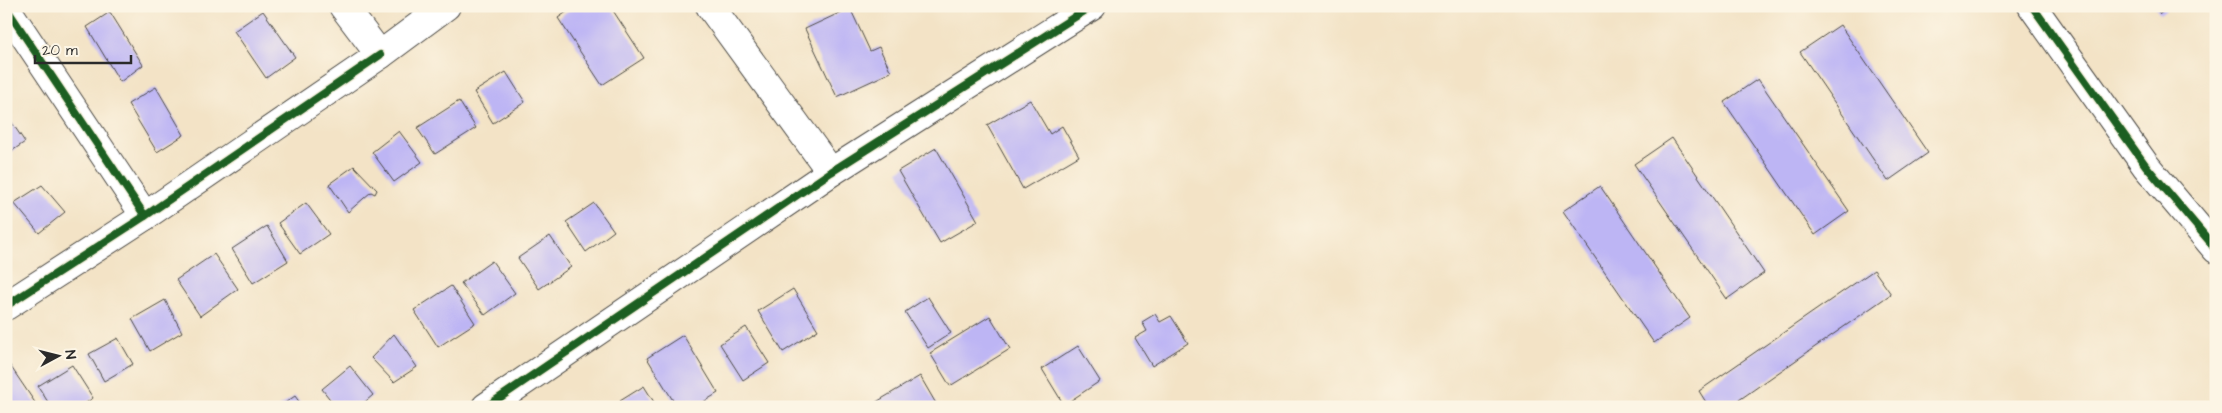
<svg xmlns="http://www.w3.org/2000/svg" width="2222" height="413" viewBox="0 0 2222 413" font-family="'Architects Daughter',sans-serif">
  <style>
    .building { fill: #bdb5f4 }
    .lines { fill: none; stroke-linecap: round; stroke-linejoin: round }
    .minor-casing { stroke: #494742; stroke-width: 30 }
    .minor { stroke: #fff; stroke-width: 28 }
    .cycleway-casing { stroke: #fcf5e5; stroke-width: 11 }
    .cycleway { stroke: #1b5e20; stroke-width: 8 }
  </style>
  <rect width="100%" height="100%" fill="#fcf5e5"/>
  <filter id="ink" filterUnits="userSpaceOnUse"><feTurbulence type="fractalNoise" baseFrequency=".02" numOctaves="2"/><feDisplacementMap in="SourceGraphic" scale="10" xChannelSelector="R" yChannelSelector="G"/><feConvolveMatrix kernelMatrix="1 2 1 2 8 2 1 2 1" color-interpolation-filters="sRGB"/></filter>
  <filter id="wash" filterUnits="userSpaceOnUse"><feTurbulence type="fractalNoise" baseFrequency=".0096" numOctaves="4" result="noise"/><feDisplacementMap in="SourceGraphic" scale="20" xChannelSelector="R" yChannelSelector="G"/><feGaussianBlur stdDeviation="1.12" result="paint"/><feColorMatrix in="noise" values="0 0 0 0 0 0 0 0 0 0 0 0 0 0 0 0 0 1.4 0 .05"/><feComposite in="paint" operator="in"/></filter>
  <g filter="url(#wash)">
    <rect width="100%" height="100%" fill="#f3e3c6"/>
    <g id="blocks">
      <g class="building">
        <path d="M575,6H610L644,58L602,85L558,18Z"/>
        <path d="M2155,6H2170L2160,14Z"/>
        <path d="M850,8L870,51L879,47L891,72L837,97L805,29Z"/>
        <path d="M263,11L295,57L266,78L234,31Z"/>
        <path d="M110,12L143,65L120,82L87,27Z"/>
        <path d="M1840,25L1928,153L1888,181L1800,52Z"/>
        <path d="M2216,58V71L2210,62Z"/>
        <path d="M506,72L525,102L493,123L474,92Z"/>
        <path d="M1758,79L1849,211L1815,235L1724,102Z"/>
        <path d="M156,87L184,135L157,152L128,104Z"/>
        <path d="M1030,100L1050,134L1062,126L1079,156L1023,189L987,125Z"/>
        <path d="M459,101L476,128L435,154L417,128Z"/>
        <path d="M6,114L25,142L6,155Z"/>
        <path d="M399,131L422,162L394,182L372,152Z"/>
        <path d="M1672,138L1764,273L1727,299L1634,164Z"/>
        <path d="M936,148L978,221L940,243L898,171Z"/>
        <path d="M354,166L377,190L375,194L371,192L348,212L329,184Z"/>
        <path d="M42,185L65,212L39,233L14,203Z"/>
        <path d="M1600,186L1690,318L1654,343L1563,211Z"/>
        <path d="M306,203L329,234L300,254L278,223Z"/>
        <path d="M594,203L614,231L586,252L566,222Z"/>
        <path d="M267,226L288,261L253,283L232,249Z"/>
        <path d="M550,236L571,267L539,289L518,258Z"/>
        <path d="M214,254L238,289L200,316L176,280Z"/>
        <path d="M492,261L515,293L485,315L461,283Z"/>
        <path d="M1874,270L1891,294L1729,407H1709L1699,391Z"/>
        <path d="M451,286L475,323L438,347L414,310Z"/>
        <path d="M793,289L818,330L783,352L758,311Z"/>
        <path d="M928,297L951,333L928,348L905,312Z"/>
        <path d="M165,300L182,332L150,351L132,319Z"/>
        <path d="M1155,314L1160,322L1171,316L1188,343L1152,366L1135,338L1147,331L1142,322Z"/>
        <path d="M990,316L1010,349L950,386L930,353Z"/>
        <path d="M746,327L769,363L743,380L720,344Z"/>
        <path d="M394,334L417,367L394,382L371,358Z"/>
        <path d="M683,335L718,393L695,407H677L647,358Z"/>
        <path d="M118,338L133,364L104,381L89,354Z"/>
        <path d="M1078,346L1100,381L1064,405L1042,369Z"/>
        <path d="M9,364L38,407H6V366Z"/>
        <path d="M72,365L93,398L80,407H51L38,386Z"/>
        <path d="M350,366L373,395L359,407H336L322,389Z"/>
        <path d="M920,376L938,407H868Z"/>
        <path d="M644,386L657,407H623L620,401Z"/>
        <path d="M295,396L303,407H279Z"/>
      </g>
    </g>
  </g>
  <g filter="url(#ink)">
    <use href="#blocks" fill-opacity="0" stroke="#494742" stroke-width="1"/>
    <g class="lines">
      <defs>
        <g id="minor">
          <path d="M343,6L380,55L446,6"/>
          <path d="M710,6L831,172"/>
          <path d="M2032,6L2146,166L2216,249"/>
          <path d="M6,8L145,216"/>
          <path d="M6,306L145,216L380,55"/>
          <path d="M486,407L831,172L1092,6"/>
        </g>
      </defs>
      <use href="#minor" class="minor-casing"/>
      <use href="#minor" class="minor"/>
      <defs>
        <g id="cycleway">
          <path d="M2032,6L2146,166L2216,249"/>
          <path d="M6,8L145,216"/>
          <path d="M6,306L145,216L380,55"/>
          <path d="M486,407L831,172L1092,6"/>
        </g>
      </defs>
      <use href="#cycleway" class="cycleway-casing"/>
      <use href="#cycleway" class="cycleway"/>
    </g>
  </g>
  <rect width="2222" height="413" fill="none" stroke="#fcf5e5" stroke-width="25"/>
  <g transform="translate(58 356) rotate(83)" stroke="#fcf5e5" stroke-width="4" paint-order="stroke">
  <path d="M0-4L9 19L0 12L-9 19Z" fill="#2b2b2b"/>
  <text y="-8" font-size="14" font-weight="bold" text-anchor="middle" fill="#2b2b2b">N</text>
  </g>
  <path d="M35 55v8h96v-8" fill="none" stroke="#2b2b2b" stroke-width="2.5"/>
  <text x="42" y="55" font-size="15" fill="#2b2b2b" stroke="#fcf5e5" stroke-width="4" paint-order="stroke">20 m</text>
</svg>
